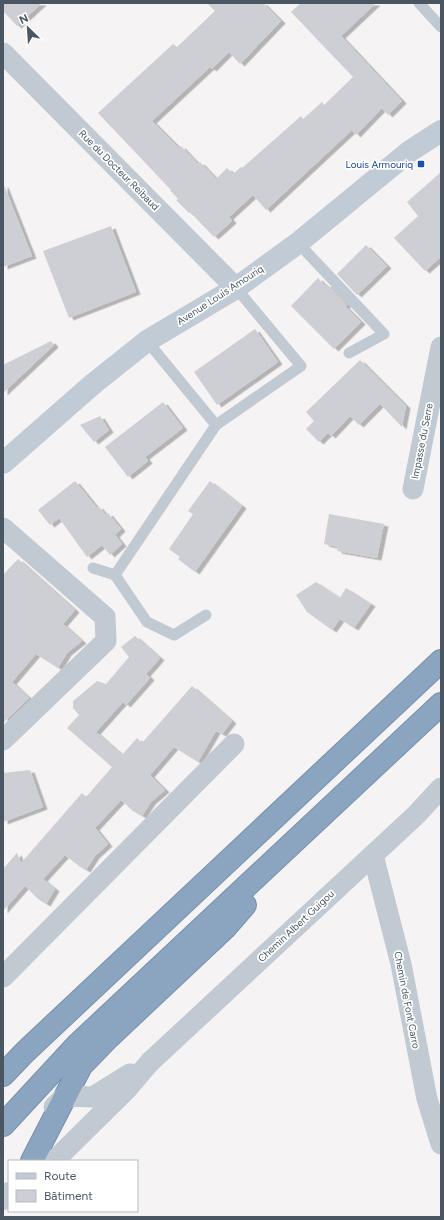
<svg xmlns="http://www.w3.org/2000/svg" width="444" height="1220" viewBox="0 0 444 1220" font-family="Figtree,sans-serif">
  <style>
    .building { fill: #cdcfd5; filter: url(#shadow) }
    .lines { fill: none; stroke-linecap: round; stroke-linejoin: round }
    .highway-casing { stroke: #7690ad; stroke-width: 24 }
    .lane { stroke: #c1cad2; stroke-width: 11 }
    .street { stroke: #c1cad2; stroke-width: 21 }
    .secondary { stroke: #c1cbd6; stroke-width: 22 }
    .highway { stroke: #8ba5c1; stroke-width: 22 }
    .transit-dot { fill: #1a4fb4; stroke: #fff; stroke-width: 1.5 }
    .labels { text-anchor: middle; dominant-baseline: central; stroke-width: 3.5; stroke-linejoin: round; paint-order: stroke }
    .transit-label { font-size: 10px; fill: #164399; stroke: #fff; text-anchor: end }
    .street-label { font-size: 10px; fill: #4a5661; stroke: #fff }
  </style>
  <defs>
    <filter id="shadow"><feDropShadow dx="4.5" dy="2.5" stdDeviation="0" flood-color="#0004"/></filter>
  </defs>
  <rect width="100%" height="100%" fill="#f5f3f3"/>
  <g class="building">
    <path d="M3,3H42L17,26L3,11Z"/>
    <path d="M207,3H263L281,21L240,64L229,52L212,69L210,67L152,121L179,148L181,146L198,164L200,162L216,179L227,168L233,174L241,167L242,168L301,116L303,119L322,102L324,105L353,77L291,12L301,3H376L341,36L402,101L388,115L382,108L356,135L352,130L266,210L253,195L229,217L232,221L214,237L190,212L189,213L176,200L178,199L170,190H171L98,113L173,44L177,47L215,11Z"/>
    <path d="M441,172V257L425,271L394,238L418,216L407,202Z"/>
    <path d="M3,185H4L32,256L3,267Z"/>
    <path d="M111,226L136,292L69,318L43,251Z"/>
    <path d="M366,245L387,266L357,295L337,274Z"/>
    <path d="M318,278L325,286L327,284L347,305L345,306L361,322L334,349L291,306Z"/>
    <path d="M255,329L278,362L217,405L194,372Z"/>
    <path d="M51,341L54,345L3,393V365Z"/>
    <path d="M360,360L406,406L402,427L380,404L359,425L350,416L331,436L328,433L319,442L306,429L314,421L306,412Z"/>
    <path d="M163,402L183,428L145,457L148,461L128,477L105,447Z"/>
    <path d="M100,416L109,430L94,442L80,425Z"/>
    <path d="M75,481L97,508L98,506L106,515L108,513L121,529L115,535L122,544L110,555L102,545L87,557L59,518L50,525L38,510Z"/>
    <path d="M210,481L242,506L195,572L178,559L180,557L169,549L193,514L188,511Z"/>
    <path d="M329,514L384,524L377,558L337,551L338,547L324,544Z"/>
    <path d="M18,559L75,610L63,624L82,641L67,653L58,668L36,654L12,682L29,698L3,723V575Z"/>
    <path d="M316,582L340,598L346,588L371,604L354,628L340,619L332,630L307,612L296,595Z"/>
    <path d="M135,636L160,658L146,674L150,678L126,705L123,702L96,732L122,755L137,738L142,743L192,686L232,721L222,734L216,731L198,762L174,747L150,775L165,790L151,802L142,816L133,811L121,800L95,828L108,844L95,856L86,870L79,866L65,855L43,879L55,889L46,904L38,899L25,886L3,911V869L17,853L21,863L82,793L86,797L112,767L67,728L79,715L73,708V701L97,681L106,684L129,657L121,647Z"/>
    <path d="M30,770L43,807L3,822V773Z"/>
  </g>
  <g class="lines">
    <defs>
      <g id="highway">
        <path d="M3,1075L25,1052L441,661"/>
        <path d="M3,1125L78,1044L441,704"/>
        <path d="M32,1161L81,1066L108,1038L226,927L245,905"/>
      </g>
    </defs>
    <use href="#highway" class="highway-casing"/>
    <g class="lane">
      <path d="M419,3L441,27"/>
      <path d="M298,243L384,334L349,353"/>
      <path d="M147,341L216,425L301,366L236,288"/>
      <path d="M93,568L115,575L216,425"/>
      <path d="M115,575L147,622L174,635L206,615"/>
    </g>
    <g class="street">
      <path d="M3,53L236,288"/>
      <path d="M413,489L441,347"/>
      <path d="M3,528L105,617L106,641L3,740"/>
      <path d="M373,855L401,964L427,1099L441,1144"/>
      <path d="M3,977L234,744"/>
      <path d="M54,1107L65,1096L93,1097L130,1074"/>
      <path d="M54,1161L127,1089L150,1062L416,815L441,788"/>
    </g>
    <g class="secondary">
      <path d="M3,463L93,384L147,341L236,288L298,243L410,151L441,131"/>
      <path d="M3,1199L9,1193"/>
    </g>
    <use href="#highway" class="highway"/>
  </g>
  <rect class="transit-dot" x="417" y="160" width="8" height="8" rx="2"/>
  <g class="labels">
    <g class="transit-label">
      <text x="413" y="164">Louis Armouriq</text>
    </g>
    <g class="street-label">
      <text transform="translate(119 170) rotate(45)">Rue du Docteur Reibaud</text>
      <text transform="translate(220 295) rotate(-33)">Avenue Louis Amouriq</text>
      <text transform="translate(422 441) rotate(-79)">Impasse du Serre</text>
      <text transform="translate(296 926) rotate(-43)">Chemin Albert Guigou</text>
      <text transform="translate(407 1000) rotate(79)">Chemin de Font Carro</text>
    </g>
  </g>
  <rect width="444" height="1220" fill="none" stroke="#4a5661" stroke-width="8"/>
  <rect x="8" y="1160" width="130" height="52" fill="#ffffff" stroke="#b7bbc0"/>
  <rect x="16" y="1173" width="20" height="6" fill="#c1cbd6" stroke="#b7bbc0"/>
  <text x="44" y="1180" font-size="12" fill="#4a5661">Route</text>
  <rect x="16" y="1190" width="20" height="12" fill="#cdcfd5" stroke="#b7bbc0"/>
  <text x="44" y="1200" font-size="12" fill="#4a5661">Bâtiment</text>
  <g transform="translate(28 28) rotate(335)" stroke="#ffffff" stroke-width="3" paint-order="stroke">
  <path d="M0-3L7 15L0 10L-7 15Z" fill="#4a5661"/>
  <text y="-6" font-size="11" font-weight="bold" text-anchor="middle" fill="#4a5661">N</text>
  </g>
</svg>
